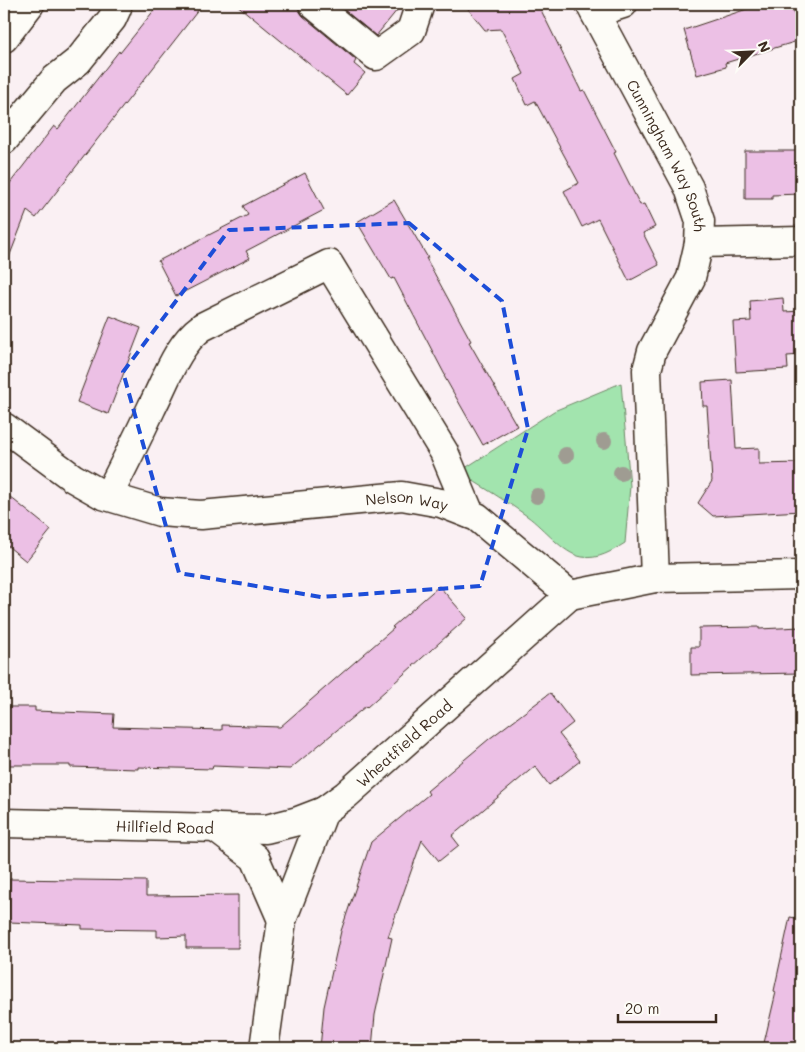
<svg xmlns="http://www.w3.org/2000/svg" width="805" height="1052" viewBox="0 0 805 1052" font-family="Mali,sans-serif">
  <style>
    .green { fill: #a2e4ae; stroke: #6e8766 }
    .building { fill: #ecc0e5; stroke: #3b2a1e }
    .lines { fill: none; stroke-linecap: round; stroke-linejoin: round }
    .minor-casing { stroke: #3b2a1e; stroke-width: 31 }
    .minor { stroke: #fdfcf7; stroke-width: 28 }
    .tree { fill: #9f9c92 }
    .marked { fill: none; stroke: #1d4ed8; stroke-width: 4; stroke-dasharray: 10 6; stroke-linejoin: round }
    .labels { text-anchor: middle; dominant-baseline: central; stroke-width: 4; stroke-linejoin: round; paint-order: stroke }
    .street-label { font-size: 15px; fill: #3b2a1e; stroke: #fdfcf7 }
  </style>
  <rect width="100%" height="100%" fill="#faf0f3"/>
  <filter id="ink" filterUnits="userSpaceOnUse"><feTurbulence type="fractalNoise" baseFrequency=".02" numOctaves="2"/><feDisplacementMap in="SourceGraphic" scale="10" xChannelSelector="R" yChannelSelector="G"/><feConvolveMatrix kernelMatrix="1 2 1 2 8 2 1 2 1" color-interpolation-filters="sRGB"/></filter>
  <g filter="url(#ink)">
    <path class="green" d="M621,383L630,486L625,543C612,551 598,560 582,557C563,554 544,528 527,516C505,500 481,486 459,472L554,411Z"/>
    <g class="building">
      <path d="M159,4H203L36,218L27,211L6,265L4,264V191L54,126L58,129L119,51L120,53Z"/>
      <path d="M236,4H298L299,10L303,16L356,60L354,64L365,73L347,95Z"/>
      <path d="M337,4H402L376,36Z"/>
      <path d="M464,4H538L581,91L584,90L616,152L614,153L640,205L644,204L655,227L643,233L659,265L629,281L598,219L582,227L564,191L579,183L535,101L527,105L515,79L524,74L501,29L485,30Z"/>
      <path d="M762,4H791L801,36V40L725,63L726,67L697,75L684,30Z"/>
      <path d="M745,151H801V194L772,195V199H745Z"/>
      <path d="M305,173L324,210L246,251L250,258L176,296L158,261L248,215L243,206Z"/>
      <path d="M394,200L428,258H426L471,341L469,342L517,426L483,445L444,376L445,375L394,278L391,279L357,222Z"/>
      <path d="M783,298L784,312L801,311V355L787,356L788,369L736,372L733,322L751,321L750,301Z"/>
      <path d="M110,316L141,328L108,414L77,402Z"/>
      <path d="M732,380L736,449L759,448V464L801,463V511L713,516L698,503L712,481L707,406H703L702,382Z"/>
      <path d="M4,492L51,530L26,561L4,543Z"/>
      <path d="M439,586L467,618L367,707L366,706L290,769L213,766L212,769L138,767V769L70,767V765H4V707H35V711L114,714L113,727L222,730V725L280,727L394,628L392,627Z"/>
      <path d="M759,627V629L801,627V673L691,675V647H699V628Z"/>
      <path d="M550,693L573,723L559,734L580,761L549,785L535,766L452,836L459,845L439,861L422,840L388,937L392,938L375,1015L372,1048H320L324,1007L341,931L371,842L429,794L427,791L489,739Z"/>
      <path d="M10,879L146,881V896L238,895V948H186V936L157,937V930L82,929V925L9,922Z"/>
      <path d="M790,917L801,919V1048H773L774,1045L764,1043L776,992L774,991Z"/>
    </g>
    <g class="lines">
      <defs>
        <g id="minor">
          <path d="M313,4L376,56L411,31L420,4"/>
          <path id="s1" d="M590,4L689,188L700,221L699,243L691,278L652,351L647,370L655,578"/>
          <path d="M595,13L623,4"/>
          <path d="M4,38L30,4"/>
          <path d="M4,140L54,80L78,61L112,19L117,8L116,4"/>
          <path d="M699,243L801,241"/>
          <path id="s2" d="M4,427L73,478L103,495L160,512L201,515L402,496L441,503L477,517L570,595L655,578L801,575"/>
          <path d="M108,496C123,467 138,437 152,407C166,380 177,345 202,327L329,264L444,452L470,514"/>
          <path id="s3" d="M4,823L266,829L298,821L324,811"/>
          <path d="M214,827L255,858L282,920"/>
          <path id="s4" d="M264,1048L282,920L324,811L346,795L570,595"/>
        </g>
      </defs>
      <use href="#minor" class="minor-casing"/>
      <use href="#minor" class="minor"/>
    </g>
    <g class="tree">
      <circle cx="604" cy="441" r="8"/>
      <circle cx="566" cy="455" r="8"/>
      <circle cx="621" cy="473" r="8"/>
      <circle cx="537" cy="496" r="8"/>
    </g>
  </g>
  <path class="marked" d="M409,223L502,301L528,429L480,586L321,597L179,573L123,372L229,230Z"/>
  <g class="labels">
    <g class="street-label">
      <text stroke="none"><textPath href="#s1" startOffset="171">Cunningham Way South</textPath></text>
      <text stroke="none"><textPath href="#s2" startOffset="428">Nelson Way</textPath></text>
      <text stroke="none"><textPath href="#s4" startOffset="351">Wheatfield Road</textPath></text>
      <text stroke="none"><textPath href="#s3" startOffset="161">Hillfield Road</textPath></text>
    </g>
  </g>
  <rect width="805" height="1052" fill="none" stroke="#fdfcf7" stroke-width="20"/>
  <rect x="10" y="10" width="785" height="1032" fill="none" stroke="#3b2a1e" stroke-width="2" filter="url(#ink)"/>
  <g transform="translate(752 52) rotate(66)" stroke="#fdfcf7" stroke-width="4" paint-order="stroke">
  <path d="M0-4L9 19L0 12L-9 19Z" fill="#3b2a1e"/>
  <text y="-8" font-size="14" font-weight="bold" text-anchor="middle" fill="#3b2a1e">N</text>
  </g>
  <path d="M618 1014v8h98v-8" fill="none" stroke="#3b2a1e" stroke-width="2.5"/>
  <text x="625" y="1014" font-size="15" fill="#3b2a1e" stroke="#fdfcf7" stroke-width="4" paint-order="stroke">20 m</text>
</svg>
